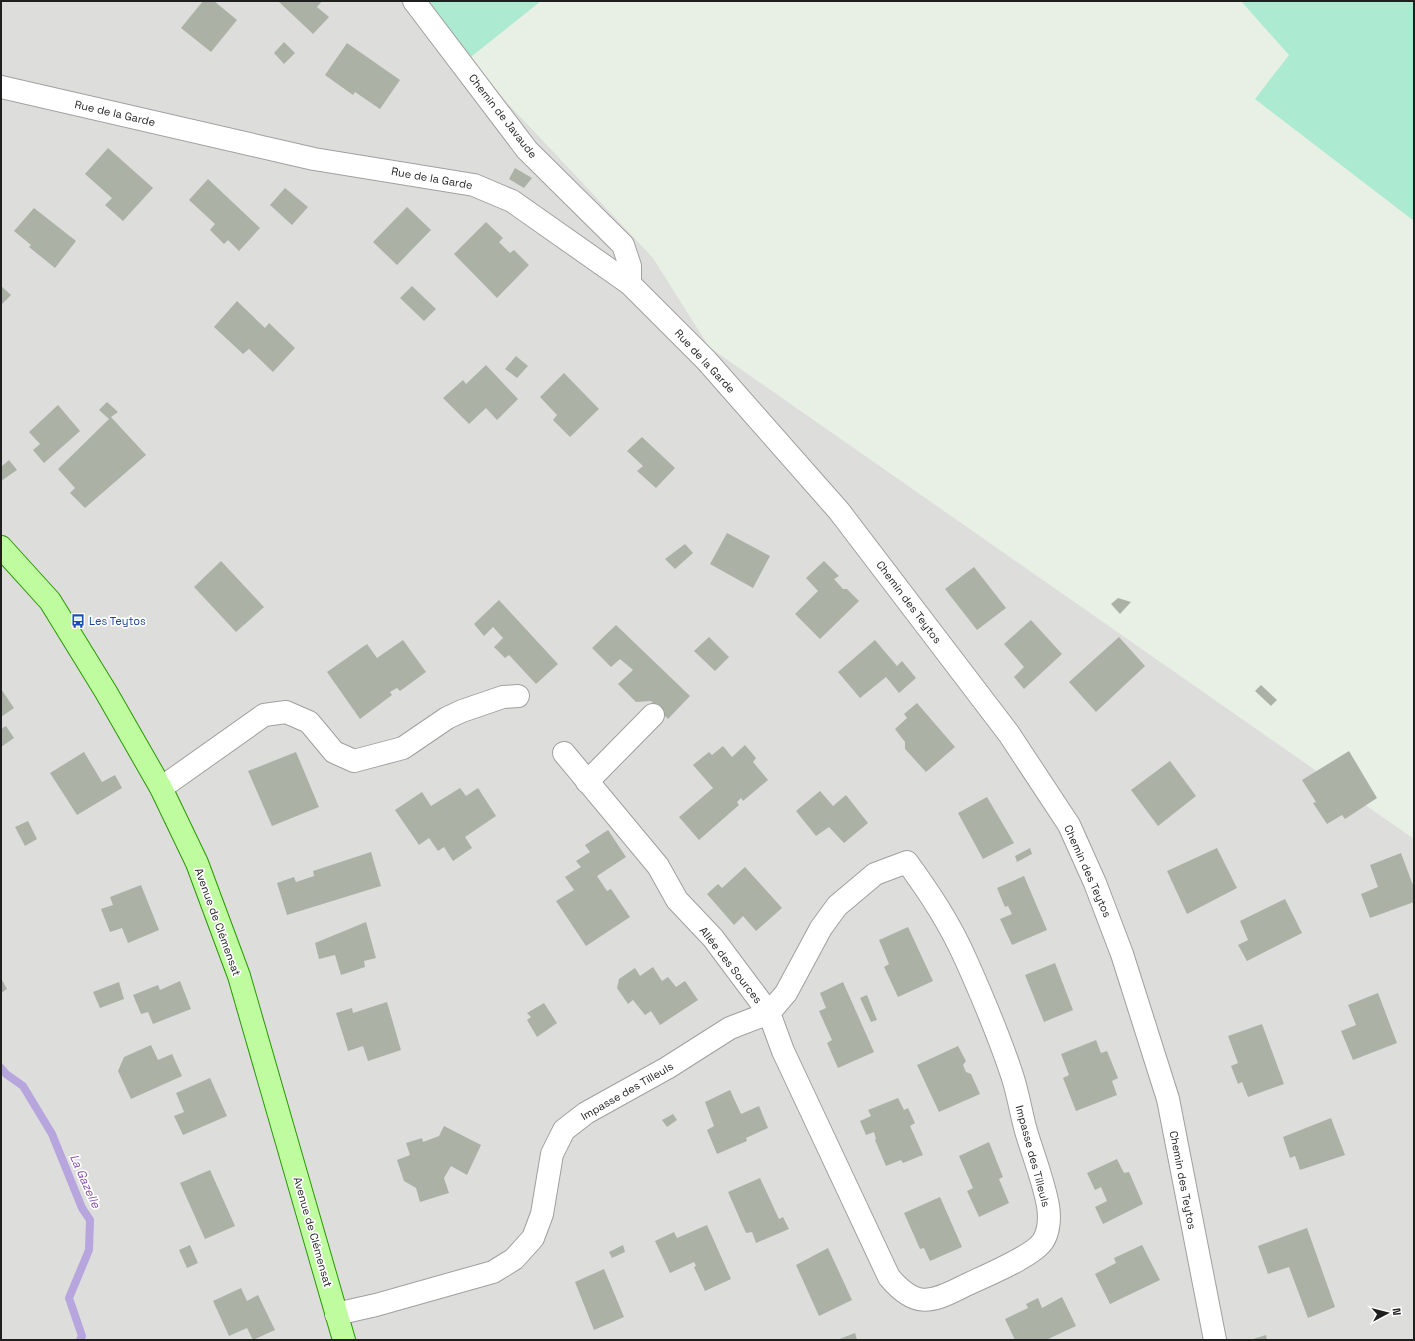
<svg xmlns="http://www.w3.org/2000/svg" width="1415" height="1341" viewBox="0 0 1415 1341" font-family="'Space Grotesk',sans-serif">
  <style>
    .residential { fill: #dddddc }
    .grass { fill: #acead1 }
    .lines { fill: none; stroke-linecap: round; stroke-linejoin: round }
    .stream { stroke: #b7a6dd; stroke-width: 8 }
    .building { fill: #abb2a5 }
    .minor-casing { stroke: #a0a0a0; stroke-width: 24 }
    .major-casing { stroke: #269a00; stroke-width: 24 }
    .minor { stroke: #fff; stroke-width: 22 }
    .major { stroke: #bffc9f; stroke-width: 22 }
    .labels { text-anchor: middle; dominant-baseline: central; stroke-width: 3.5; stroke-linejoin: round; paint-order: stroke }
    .street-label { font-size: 11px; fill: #1f1f1f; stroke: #fff }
    .transit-label { font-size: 11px; fill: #164399; stroke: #fff; text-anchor: start }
    .water-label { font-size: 12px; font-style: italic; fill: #864baf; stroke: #fff }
  </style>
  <rect width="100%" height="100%" fill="#e8f0e5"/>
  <path class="residential" d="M1,1H425L467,60L653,258L709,347L1414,839V1340H1Z"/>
  <g class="grass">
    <path d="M425,1H541L467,60Z"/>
    <path d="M1241,1H1414V221L1255,99L1289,55Z"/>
  </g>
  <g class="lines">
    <path class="stream" d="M1,1068L6,1074L23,1086L52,1134L82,1208L90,1220L89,1250L69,1298L82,1336L80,1340"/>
  </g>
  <g class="building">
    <path d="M203,1H214L237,20L211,52L181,28Z"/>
    <path d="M278,1H322L317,7L329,17L313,34Z"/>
    <path d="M284,42L295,53L284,64L274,53Z"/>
    <path d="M347,43L400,80L380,109L355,92L353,95L325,75Z"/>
    <path d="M108,148L153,188L123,221L105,205L112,198L85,174Z"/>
    <path d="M515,168L532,178L524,188L509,179Z"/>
    <path d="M208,179L260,228L239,251L228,240L224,244L210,230L215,224L189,200Z"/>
    <path d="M285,188L308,207L292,225L270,205Z"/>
    <path d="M407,207L431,230L397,265L373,242Z"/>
    <path d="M34,208L76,241L55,268L29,247L31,245L14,231Z"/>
    <path d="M486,222L503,238L499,242L510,253L514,250L529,265L497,298L454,254Z"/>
    <path d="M1,286L11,295L1,305Z"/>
    <path d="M412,286L436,309L424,321L400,298Z"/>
    <path d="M237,301L265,328L269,323L295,348L273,372L249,349L243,354L214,327Z"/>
    <path d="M516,356L528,366L517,378L505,369Z"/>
    <path d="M486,365L518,399L497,420L486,408L469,424L443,398L463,380L466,384Z"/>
    <path d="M564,373L599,409L570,437L553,420L557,415L540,397Z"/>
    <path d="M107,402L118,412L111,417L146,455L85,508L70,493L75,488L58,469L109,419L99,410Z"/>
    <path d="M58,405L80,431L44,463L33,450L40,444L29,432Z"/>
    <path d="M642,437L675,468L656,488L637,471L643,466L627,451Z"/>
    <path d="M9,460L17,470L1,481V467Z"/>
    <path d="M727,533L770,556L753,588L710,564Z"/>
    <path d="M685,544L693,553L675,569L665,559Z"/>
    <path d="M221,561L264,607L236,632L194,587Z"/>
    <path d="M824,561L839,576L834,579L843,589H847L859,601L820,639L795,614L818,591L806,578Z"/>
    <path d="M974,567L1006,608L977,630L945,589Z"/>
    <path d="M1118,598L1131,602L1120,614L1111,604Z"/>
    <path d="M499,600L558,664L536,684L509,655L505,658L494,647L503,638L493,627L484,636L474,624Z"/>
    <path d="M1031,620L1062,654L1024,689L1014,677L1024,667L1004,644Z"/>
    <path d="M616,625L690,696L668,719L651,701L636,702L618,684L633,670L620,659L611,667L592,648Z"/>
    <path d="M709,637L729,657L715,671L694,651Z"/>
    <path d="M1119,637L1145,666L1096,712L1069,682Z"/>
    <path d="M403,640L426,672L400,691L397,688L390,692L392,695L360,719L327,672L367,644L377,658Z"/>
    <path d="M875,640L897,666L902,661L916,678L899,693L886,677L860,698L838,672Z"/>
    <path d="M1261,685L1277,700L1271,706L1255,691Z"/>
    <path d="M1,689L14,708L1,717Z"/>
    <path d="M917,703L955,747L926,772L905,749V742L895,729L907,718L904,714Z"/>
    <path d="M6,726L14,738L1,747V729Z"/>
    <path d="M745,745L756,758L753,762L768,780L743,801L741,798L737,802L739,805L699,840L679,817L713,788L693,765L709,752L712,755L723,746L732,757Z"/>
    <path d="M1349,751L1377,798L1345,819L1342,815L1327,824L1313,803L1316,802L1302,780Z"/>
    <path d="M84,752L102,782L115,775L122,788L77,815L50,773Z"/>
    <path d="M296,752L319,807L272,826L248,771Z"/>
    <path d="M1170,761L1196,796L1158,826L1131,790Z"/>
    <path d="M460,788L466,796L478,788L496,816L465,837L472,848L453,861L444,847L438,851L429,838L419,845L395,810L422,792L431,806Z"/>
    <path d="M820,791L833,806L846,795L868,823L844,843L829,827L816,836L796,811Z"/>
    <path d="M987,797L1014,843L983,859L958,813Z"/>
    <path d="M28,821L37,839L25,846L15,827Z"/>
    <path d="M608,830L626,857L597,876L607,891L611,889L630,917L586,946L556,901L574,890L565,877L581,867L576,861L590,852L585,845Z"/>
    <path d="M1030,848L1032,854L1017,862L1015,856Z"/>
    <path d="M1217,848L1237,888L1187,914L1167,871Z"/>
    <path d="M371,852L381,886L287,915L277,883L294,877L296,882L314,876L313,871Z"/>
    <path d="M1401,853L1414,888V902L1370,918L1361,894L1378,887L1370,865Z"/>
    <path d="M745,867L782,908L756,931L743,916L734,925L707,894L718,884L722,888Z"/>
    <path d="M1024,876L1047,930L1012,945L1000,919L1012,914L1008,906L1005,907L997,888Z"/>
    <path d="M141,885L159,930L128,943L122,928L110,932L101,909L113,905L110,897Z"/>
    <path d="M1285,899L1302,933L1247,961L1238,945L1248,940L1240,921Z"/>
    <path d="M366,922L376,958L364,961L365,967L341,975L335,955L319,959L315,943Z"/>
    <path d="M908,927L933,981L898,997L884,967L889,964L879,940Z"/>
    <path d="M1055,963L1073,1010L1044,1022L1025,975Z"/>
    <path d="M653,967L662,981L668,977L676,987L685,981L698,1000L660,1025L651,1011L645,1015L633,1000L628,1004L617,988L619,979L635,968L640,976Z"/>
    <path d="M1,978L7,989L1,993Z"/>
    <path d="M180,981L191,1009L153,1024L148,1012L141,1014L133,995L158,985L160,990Z"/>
    <path d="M119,982L124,999L100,1008L93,992Z"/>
    <path d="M843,982L874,1052L838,1068L827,1043L832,1040L819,1011L826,1008L820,993Z"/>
    <path d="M1378,993L1397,1043L1353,1060L1341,1031L1356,1025L1348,1005Z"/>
    <path d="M867,995L877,1020L871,1022L860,998Z"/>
    <path d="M387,1002L401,1050L368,1061L363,1046L348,1051L336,1013L352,1008L353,1013Z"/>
    <path d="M544,1003L557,1023L537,1037L527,1020L531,1017L527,1013Z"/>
    <path d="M1262,1024L1284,1084L1248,1097L1242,1082L1238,1084L1231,1066L1238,1063L1228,1036Z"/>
    <path d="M1096,1040L1101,1053L1107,1051L1118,1078L1112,1081L1117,1095L1076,1111L1063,1078L1069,1075L1061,1054Z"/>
    <path d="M151,1045L158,1060L172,1054L182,1076L131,1099L118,1071L124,1057Z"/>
    <path d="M958,1046L966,1061L963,1065L966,1072L971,1074L980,1094L939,1112L917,1065Z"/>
    <path d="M210,1078L227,1116L183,1135L174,1116L184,1112L176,1093Z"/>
    <path d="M730,1090L741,1114L759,1106L768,1128L746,1138L747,1141L717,1154L707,1130L714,1126L705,1102Z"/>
    <path d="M898,1098L904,1110L908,1108L915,1123L910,1126L923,1155L903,1163L901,1160L886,1166L875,1140L876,1139L874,1132L866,1135L860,1121L871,1116L868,1110Z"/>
    <path d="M673,1114L677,1120L667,1127L662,1120Z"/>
    <path d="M1331,1118L1345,1155L1300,1170L1295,1156L1290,1158L1283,1137Z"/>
    <path d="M444,1126L481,1145L467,1175L451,1166L444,1178L449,1193L420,1202L416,1188L404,1181L397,1160L410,1155L406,1143L422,1138L423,1142L439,1136Z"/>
    <path d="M989,1142L1003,1177L999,1179L1009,1203L979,1217L967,1191L973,1188L959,1156Z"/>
    <path d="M1117,1159L1124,1173L1129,1172L1143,1204L1103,1224L1095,1207L1107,1201L1101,1187L1095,1190L1087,1173Z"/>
    <path d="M210,1170L235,1226L205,1239L180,1183Z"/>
    <path d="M760,1178L779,1219L783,1217L789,1229L756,1243L752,1232L746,1233L728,1192Z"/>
    <path d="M940,1197L962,1247L930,1261L924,1248L920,1249L904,1213Z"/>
    <path d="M707,1225L731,1279L705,1291L694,1267L696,1266L694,1262L670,1273L655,1241L674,1232L677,1238Z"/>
    <path d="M1307,1228L1335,1307L1308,1318L1289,1267L1268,1274L1258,1246Z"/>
    <path d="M190,1245L198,1263L187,1268L179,1250Z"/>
    <path d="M623,1245L625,1252L612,1258L609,1252Z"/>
    <path d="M1142,1245L1160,1280L1110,1304L1095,1274L1116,1263L1114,1258Z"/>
    <path d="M828,1248L852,1300L819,1316L796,1265Z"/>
    <path d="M604,1269L624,1317L594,1330L575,1282Z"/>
    <path d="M241,1288L247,1301L258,1295L275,1330L253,1340L247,1328L229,1336L213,1301Z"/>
    <path d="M1062,1297L1076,1326L1046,1340H1015L1005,1319L1028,1308L1026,1304L1038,1298L1042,1308Z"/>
    <path d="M855,1333L857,1340H837Z"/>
    <path d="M1266,1335L1267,1340H1250Z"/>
  </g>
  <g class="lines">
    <defs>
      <g id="minor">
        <path d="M414,1L527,150L623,245L630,266V284"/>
        <path d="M1,87L314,159L474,185L512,201L630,284L706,360L839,511L1009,734L1069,825L1095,883L1122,954L1168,1099L1215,1340"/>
        <path d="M587,782L653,715"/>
        <path d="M161,788L264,715L286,712L309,722L334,752L354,761L403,748L447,718L462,711L503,697L518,696"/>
        <path d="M336,1314L376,1305L493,1272L514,1259L533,1238L542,1214L552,1154L564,1130L586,1113L667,1068L730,1028L769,1013L786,993L821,928L837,906L875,874L907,862C931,895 950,924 966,960C983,998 999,1036 1012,1075C1018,1093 1021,1113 1026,1131C1033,1155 1044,1182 1048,1206C1050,1217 1049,1232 1043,1241C1033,1257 980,1278 962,1287C929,1304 914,1307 889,1277L783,1051L769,1013L713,938L677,900L658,866L564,753"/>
      </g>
      <path id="major" d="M1,547L50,601L106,692L161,788L197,863L239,976L344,1340"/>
    </defs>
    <use href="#minor" class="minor-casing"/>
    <use href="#major" class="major-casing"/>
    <use href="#minor" class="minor"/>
    <use href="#major" class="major"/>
  </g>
  <defs>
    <symbol id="bus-bare" viewBox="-9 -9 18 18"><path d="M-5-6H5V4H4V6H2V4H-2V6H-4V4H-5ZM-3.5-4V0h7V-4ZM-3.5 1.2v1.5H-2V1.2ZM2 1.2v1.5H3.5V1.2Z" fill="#1a4fb4" stroke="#fff" stroke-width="2.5" paint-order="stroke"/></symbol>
  </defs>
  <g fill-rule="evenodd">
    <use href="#bus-bare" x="68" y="611" width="20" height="20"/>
  </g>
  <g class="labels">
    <g class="street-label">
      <text transform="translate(115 113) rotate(13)">Rue de la Garde</text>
      <text transform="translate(503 116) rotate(52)">Chemin de Javaude</text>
      <text transform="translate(432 178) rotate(10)">Rue de la Garde</text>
      <text transform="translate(705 361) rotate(47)">Rue de la Garde</text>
      <text transform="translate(909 602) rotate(53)">Chemin des Teytos</text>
      <text transform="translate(1088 871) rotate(66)">Chemin des Teytos</text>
      <text transform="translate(218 922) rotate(70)">Avenue de Clémensat</text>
      <text transform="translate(731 965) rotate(52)">Allée des Sources</text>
      <text transform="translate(627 1091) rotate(-30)">Impasse des Tilleuls</text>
      <text transform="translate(1033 1156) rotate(75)">Impasse des Tilleuls</text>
      <text transform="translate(1183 1180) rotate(79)">Chemin des Teytos</text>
      <text transform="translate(313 1232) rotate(74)">Avenue de Clémensat</text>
    </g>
    <g class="transit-label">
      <text x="89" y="621">Les Teytos</text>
    </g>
    <g class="water-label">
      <text transform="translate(85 1181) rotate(66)">La Gazelle</text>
    </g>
  </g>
  <rect width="1415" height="1341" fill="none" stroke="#1f1f1f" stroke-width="4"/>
  <g transform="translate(1387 1313) rotate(83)" stroke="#ffffff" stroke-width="3" paint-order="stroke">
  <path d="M0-3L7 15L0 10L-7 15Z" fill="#1f1f1f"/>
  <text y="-6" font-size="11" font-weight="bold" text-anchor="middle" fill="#1f1f1f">N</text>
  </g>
</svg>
